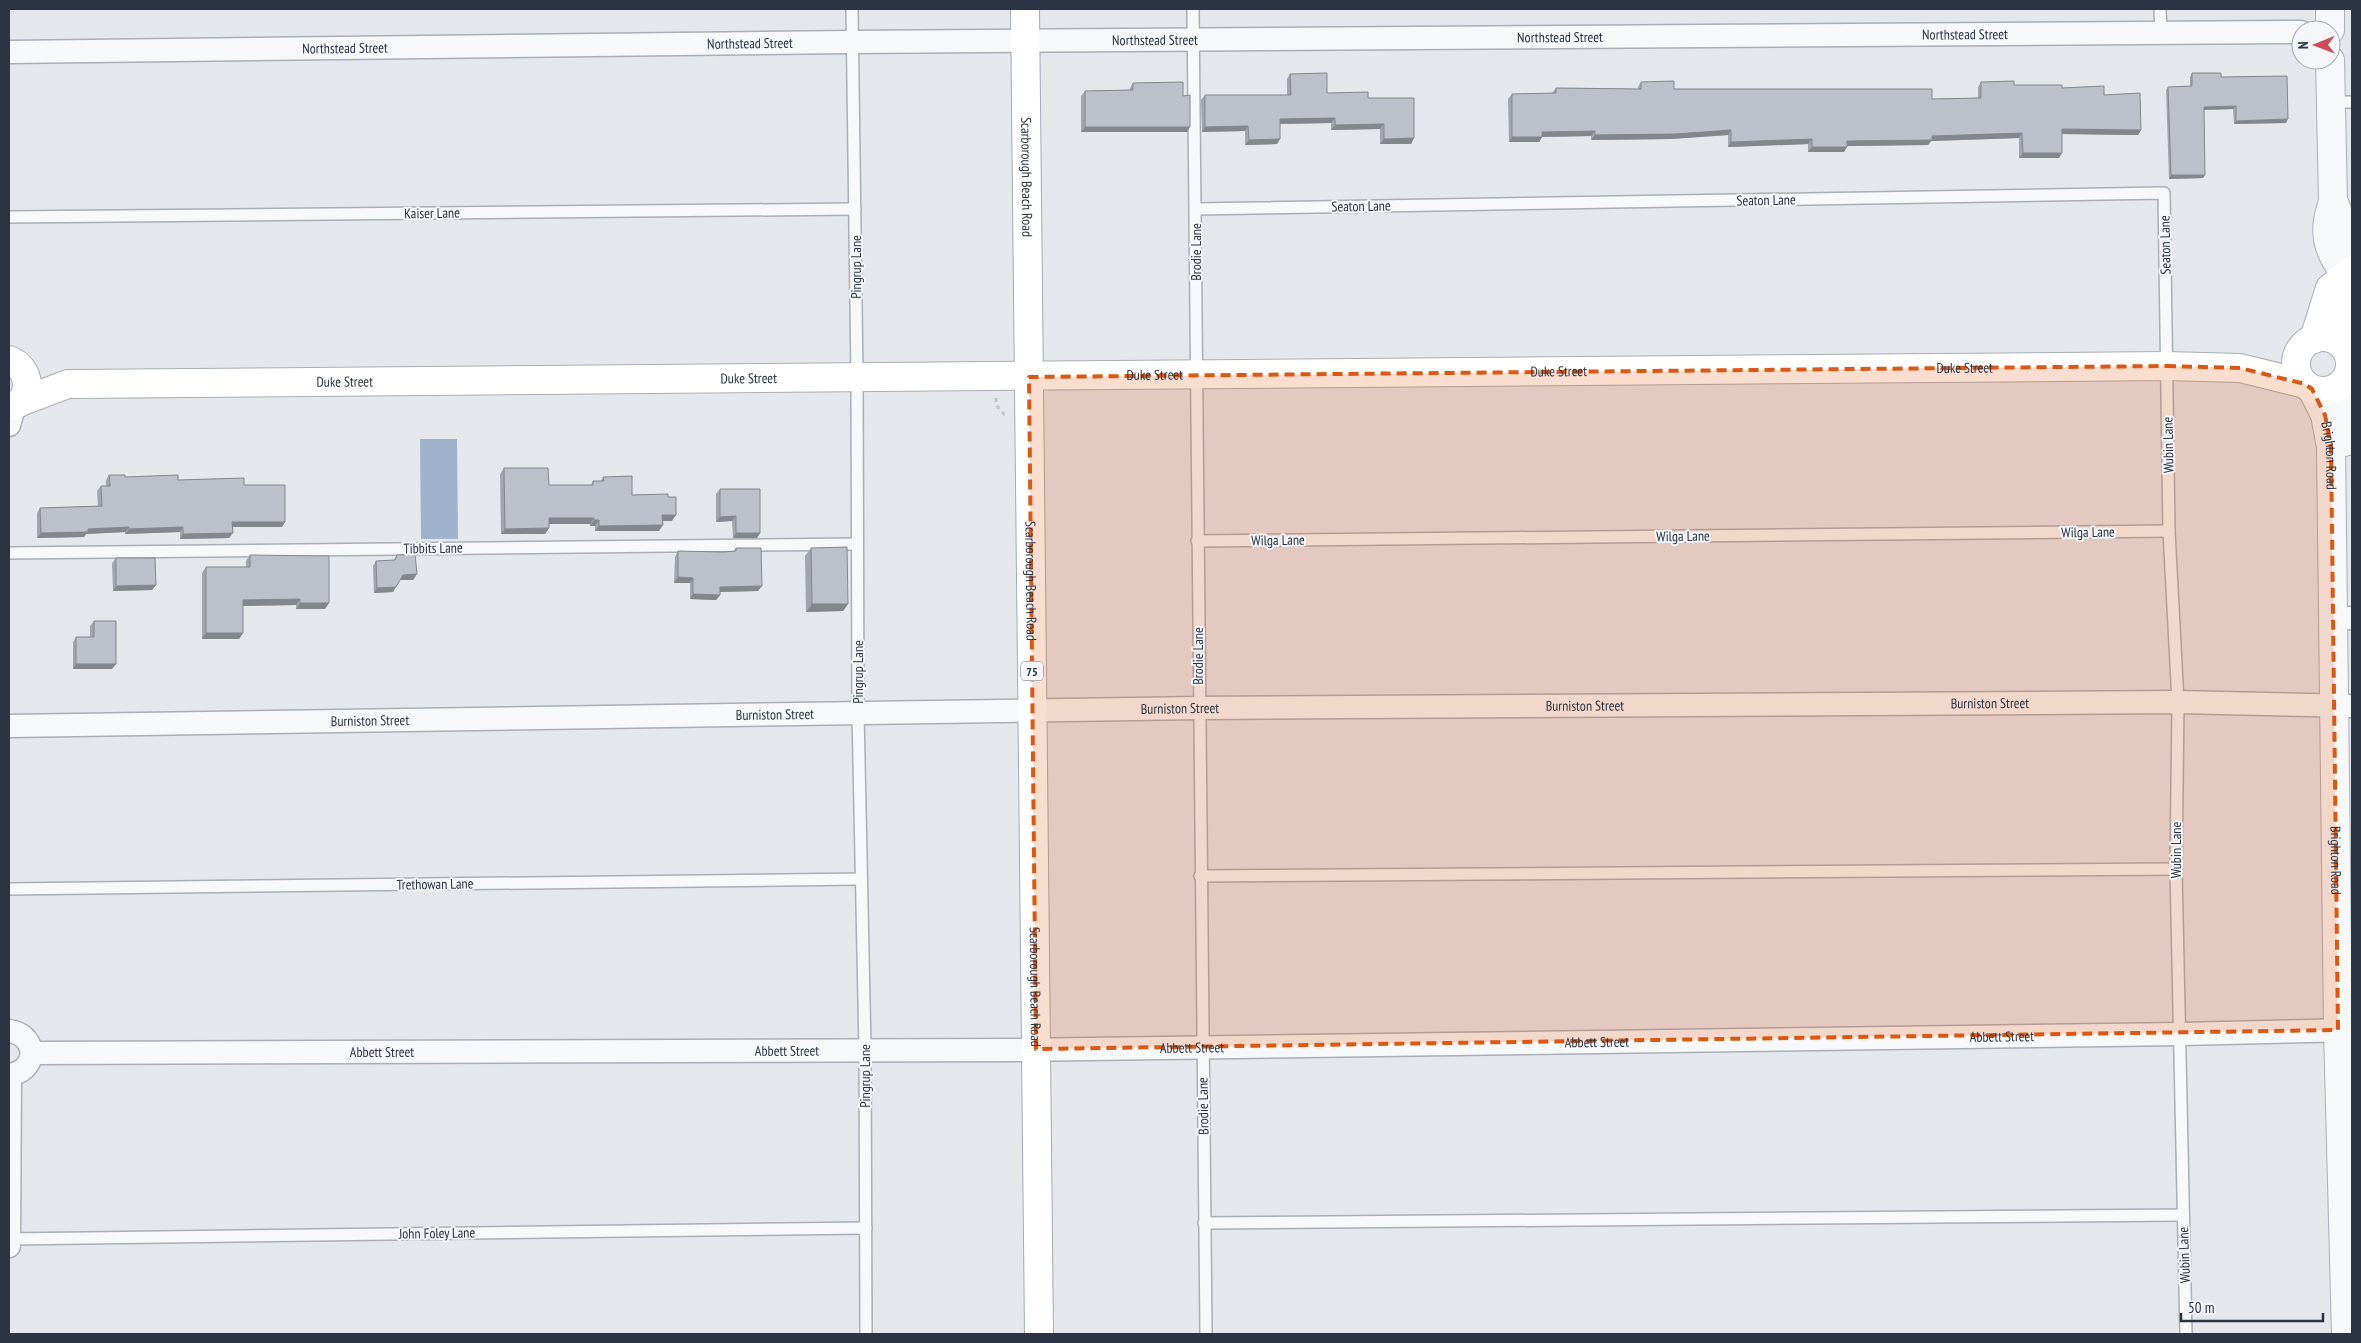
<svg xmlns="http://www.w3.org/2000/svg" width="2361" height="1343" viewBox="0 0 2361 1343" font-family="'PT Sans Narrow',sans-serif">
  <style>
    .water { fill: #9fb4cc }
    .lines { fill: none; stroke-linecap: round; stroke-linejoin: round }
    .service-casing { stroke: #a9aeb7; stroke-width: 14 }
    .minor-casing { stroke: #a9aeb7; stroke-width: 25 }
    .tertiary-casing { stroke: #a9aeb7; stroke-width: 30 }
    .secondary-casing { stroke: #a9aeb7; stroke-width: 30 }
    .primary-casing { stroke: #a3abb8; stroke-width: 30 }
    .path { stroke: #c2c5cb; stroke-width: 3; stroke-dasharray: 4 4; stroke-linecap: butt }
    .service { stroke: #f7f8fa; stroke-width: 11 }
    .minor { stroke: #f7f8fa; stroke-width: 22 }
    .tertiary { stroke: #f7f8fa; stroke-width: 28 }
    .secondary { stroke: #fff; stroke-width: 28 }
    .primary { stroke: #fff; stroke-width: 28 }
    .wall { fill: #a1a5ae }
    .shaded-wall { fill: #83868d }
    .building { fill: #bbc0ca; stroke: #83868d }
    .marked { fill: #df570f; fill-opacity: 0.2; stroke: #df570f; stroke-width: 4; stroke-dasharray: 10 6; stroke-linejoin: round }
    .labels { text-anchor: middle; dominant-baseline: central; stroke-width: 4; stroke-linejoin: round; paint-order: stroke }
    .shield { fill: #f4f6f9; stroke: #676e7b; stroke-width: 1 }
    .shield-label { font-size: 12px; font-weight: bold; fill: #2b3445 }
    .street-label { font-size: 14px; fill: #2b3445; stroke: #f4f6f9 }
  </style>
  <rect width="100%" height="100%" fill="#e4e7ec"/>
  <path class="water" d="M420,439H457L458,539H421Z"/>
  <g class="lines">
    <defs>
      <g id="service">
        <path d="M852,9L857,376L858,713L865,1049L866,1334"/>
        <path d="M1193,9L1206,1334"/>
        <path d="M2160,9L2161,32"/>
        <path d="M2331,102H2352"/>
        <path d="M1196,209L2164,193L2169,531L2178,702L2176,869L2186,1334"/>
        <path d="M9,217L855,209"/>
        <path d="M1197,541L2169,531"/>
        <path d="M9,553L857,544"/>
        <path d="M1200,876L2176,869"/>
        <path d="M9,889L861,879"/>
        <path d="M1204,1223L2182,1215"/>
        <path d="M9,1239L866,1228"/>
      </g>
      <g id="minor">
        <path id="s1" d="M9,52L852,42L2301,32"/>
        <path d="M9,425L14,407"/>
        <path d="M2333,619L2352,618"/>
        <path id="s2" d="M9,726L1199,708L2178,702L2352,706"/>
        <path d="M9,1031C23,1033 29,1040 32,1053C29,1067 22,1073 9,1075"/>
        <path id="s3" d="M32,1053L1011,1050L2181,1034L2352,1030"/>
        <path d="M9,1246L10,1075"/>
      </g>
      <g id="tertiary">
        <path d="M2330,9V30"/>
        <path d="M2330,60L2333,202C2322,231 2327,250 2345,274"/>
        <path d="M2335,205L2352,250"/>
        <path d="M2340,386L2344,442"/>
        <path id="s4" d="M2312,389L2325,415L2331,447L2338,1030L2346,1334"/>
      </g>
      <g id="secondary">
        <circle cx="2323" cy="364" r="27"/>
        <path d="M2314,339L2330,288L2352,270"/>
        <path d="M2345,348C2341,331 2340,313 2352,299"/>
        <path d="M9,360C31,368 34,399 11,407"/>
        <path id="s5" d="M20,402L68,384L2166,366L2240,368L2305,384"/>
      </g>
      <g id="primary">
        <path id="s6" d="M1025,9L1039,1334"/>
      </g>
    </defs>
    <use href="#service" class="service-casing"/>
    <use href="#minor" class="minor-casing"/>
    <use href="#tertiary" class="tertiary-casing"/>
    <use href="#secondary" class="secondary-casing"/>
    <use href="#primary" class="primary-casing"/>
    <path class="path" d="M996,398V405L1004,414H1007"/>
    <use href="#service" class="service"/>
    <use href="#minor" class="minor"/>
    <use href="#tertiary" class="tertiary"/>
    <use href="#secondary" class="secondary"/>
    <use href="#primary" class="primary"/>
  </g>
  <g class="wall">
    <path d="M2192,73L2221,77L2286,123L2234,124L2233,109L2204,110L2203,178L2169,179L2166,90L2168,87L2190,86V77Z"/>
    <path d="M1290,74L1327,93L1368,98L1414,138L1411,144H1380V129L1331,130V123L1280,124V139L1277,144L1245,145V131L1202,132L1201,100L1205,95H1287V79Z"/>
    <path d="M1641,82L1674,89L1932,99L1978,98V87L1981,82L2014,85L2062,88L2104,95L2141,130L2138,135L2062,134L2059,158H2019V138L1931,141L1928,145L1847,146L1844,152H1808V144L1728,147V135L1671,139L1591,140V136L1542,137L1539,142H1509L1508,99L1512,94L1552,93L1556,88L1638,89V87Z"/>
    <path d="M1133,83L1183,96L1187,132H1081V96L1085,91L1130,90V88Z"/>
    <path d="M504,468L549,485H591L593,481H601L603,477L672,521H663L659,531H595V526H590V524H549V528L545,534H501L500,474Z"/>
    <path d="M109,475L125,477L178,480L244,485L282,527H233L229,538L180,539V532L125,534V532L86,534L84,537L37,538V513L40,508L98,506L97,491L101,486H106V480Z"/>
    <path d="M720,489L760,533L757,538H733L732,521L716,522V494Z"/>
    <path d="M736,548L758,591L720,592V595L716,600L690,599V583H674L675,557L678,551L723,552L734,551Z"/>
    <path d="M811,548L848,604L843,611L806,612L805,556Z"/>
    <path d="M250,555L325,609H296V605L243,606V633L239,639H202V573L206,567H246V561Z"/>
    <path d="M397,555L417,574L413,580H400L393,592L374,593L373,566L376,561L394,560Z"/>
    <path d="M116,558L156,585L152,590L113,591L112,563Z"/>
    <path d="M94,621L112,669H73V642L76,637H90V626Z"/>
  </g>
  <g class="shaded-wall">
    <path d="M1204,9H1234L1204,10Z"/>
    <path d="M2236,106L2233,109L2202,110L2204,107Z"/>
    <path d="M1335,118L1331,123L1276,124L1280,119Z"/>
    <path d="M2288,119L2286,123L2234,124L2236,121Z"/>
    <path d="M1384,124L1380,129L1331,130L1335,125Z"/>
    <path d="M1248,126L1245,131L1202,132L1205,127Z"/>
    <path d="M1085,127H1190L1187,132H1081Z"/>
    <path d="M2062,129L2141,130L2138,135L2059,134Z"/>
    <path d="M1731,130L1728,135L1671,139L1591,140L1595,135Z"/>
    <path d="M1595,131L1591,136L1539,137L1542,132Z"/>
    <path d="M2022,133L2019,138L1931,141L1928,145L1844,146L1847,141L1932,136Z"/>
    <path d="M1512,137H1542L1539,142H1509Z"/>
    <path d="M1414,138L1411,144H1380L1384,139Z"/>
    <path d="M1280,139L1277,144L1245,145L1249,140Z"/>
    <path d="M1812,139L1808,144L1728,147L1731,142Z"/>
    <path d="M1812,147H1847L1844,152H1808Z"/>
    <path d="M2023,153H2062L2059,158H2019Z"/>
    <path d="M2171,175H2205L2203,178L2169,179Z"/>
    <path d="M662,515H676L672,521H658Z"/>
    <path d="M736,516L732,521L716,522L720,517Z"/>
    <path d="M549,518H594L590,524H545Z"/>
    <path d="M594,520H599L595,526H590Z"/>
    <path d="M232,522H285L282,527H229Z"/>
    <path d="M663,525L659,531H595L599,526Z"/>
    <path d="M129,527L125,532L86,534L84,537L37,538L41,533L88,529Z"/>
    <path d="M183,527L180,532L125,534L129,529Z"/>
    <path d="M549,528L545,534H501L505,529Z"/>
    <path d="M233,533L229,538L180,539L183,534Z"/>
    <path d="M736,533H760L757,538H733Z"/>
    <path d="M417,574L413,580H399L403,575Z"/>
    <path d="M678,577L693,578L690,583H674Z"/>
    <path d="M156,585L152,590L113,591L116,586Z"/>
    <path d="M762,586L758,591L716,592L720,587Z"/>
    <path d="M396,587L393,592L374,593L377,588Z"/>
    <path d="M693,594L720,595L716,600L690,599Z"/>
    <path d="M300,599L296,605L239,606L243,600Z"/>
    <path d="M300,603H329L325,609H296Z"/>
    <path d="M812,604H848L843,611L806,612Z"/>
    <path d="M206,633H243L239,639H202Z"/>
    <path d="M76,664H116L112,669H73Z"/>
  </g>
  <g class="building">
    <path d="M1327,73V93L1368,92V98H1414V138L1384,139V124L1335,125V118L1280,119V139L1249,140L1248,126L1205,127V95H1291L1290,74Z"/>
    <path d="M2192,73H2221V77L2287,76L2288,119L2236,121V106L2204,107L2205,175H2171L2168,87L2192,86Z"/>
    <path d="M1674,81V89H1932V99L1981,98V82L2014,81V85H2062V88L2104,86V95L2140,93L2141,130L2062,129V153H2023L2022,133L1932,136V140L1847,141V147H1812V139L1731,142V130L1675,134L1595,135V131L1542,132V137H1512V94L1556,93V88L1641,89V82Z"/>
    <path d="M1183,82V96L1190,95V127H1085V91L1133,90V83Z"/>
    <path d="M504,468H548L549,485H593V481H604L603,477L632,476V495L668,494V497H676V515H662L663,525L599,526V520H594V518H549V528L505,529Z"/>
    <path d="M109,475H125V477L178,475V480L244,478V485H285V522H232L233,533L183,534V527L129,529V527L88,529V532L41,533L40,508L102,506L101,486H110Z"/>
    <path d="M720,489H760V533H736V516L720,517Z"/>
    <path d="M847,547L848,604H812L811,548Z"/>
    <path d="M736,548H761L762,586L720,587V595L693,594V578L678,577V551L723,552L736,551Z"/>
    <path d="M415,554L417,574L403,575L396,587L377,588L376,561L395,560L397,555Z"/>
    <path d="M250,555L329,556V603H300V599L243,600V633H206V567H250Z"/>
    <path d="M116,558H155L156,585L116,586Z"/>
    <path d="M94,621H116V664H76V637H94Z"/>
  </g>
  <path class="marked" d="M2166,366L2240,368L2305,384L2312,389L2325,415L2331,447L2338,1030L1036,1049L1029,377Z"/>
  <g class="labels">
    <rect class="shield" x="1021" y="661.5" width="22" height="19" rx="4"/>
    <g class="shield-label">
      <text x="1032" y="671">75</text>
    </g>
    <g class="street-label">
      <text stroke="none"><textPath href="#s1" startOffset="1956">Northstead Street</textPath></text>
      <text stroke="none"><textPath href="#s1" startOffset="1551">Northstead Street</textPath></text>
      <text stroke="none"><textPath href="#s1" startOffset="1146">Northstead Street</textPath></text>
      <text stroke="none"><textPath href="#s1" startOffset="741">Northstead Street</textPath></text>
      <text stroke="none"><textPath href="#s1" startOffset="336">Northstead Street</textPath></text>
      <text stroke="none"><textPath href="#s6" startOffset="168">Scarborough Beach Road</textPath></text>
      <text transform="translate(1766 200) rotate(-1)">Seaton Lane</text>
      <text transform="translate(1361 206) rotate(-1)">Seaton Lane</text>
      <text transform="translate(432 213) rotate(-1)">Kaiser Lane</text>
      <text transform="translate(2165 245) rotate(-91)">Seaton Lane</text>
      <text transform="translate(1196 252) rotate(-90)">Brodie Lane</text>
      <text transform="translate(856 267) rotate(-90)">Pingrup Lane</text>
      <text stroke="none"><textPath href="#s5" startOffset="1948">Duke Street</textPath></text>
      <text stroke="none"><textPath href="#s5" startOffset="1542">Duke Street</textPath></text>
      <text stroke="none"><textPath href="#s5" startOffset="1138">Duke Street</textPath></text>
      <text stroke="none"><textPath href="#s5" startOffset="732">Duke Street</textPath></text>
      <text stroke="none"><textPath href="#s5" startOffset="328">Duke Street</textPath></text>
      <text transform="translate(2168 445) rotate(-91)">Wubin Lane</text>
      <text stroke="none"><textPath href="#s4" startOffset="70">Brighton Road</textPath></text>
      <text transform="translate(2088 532) rotate(-1)">Wilga Lane</text>
      <text transform="translate(1683 536) rotate(-1)">Wilga Lane</text>
      <text transform="translate(1278 540) rotate(-1)">Wilga Lane</text>
      <text transform="translate(433 548) rotate(-1)">Tibbits Lane</text>
      <text stroke="none"><textPath href="#s6" startOffset="572">Scarborough Beach Road</textPath></text>
      <text transform="translate(1198 656) rotate(-90)">Brodie Lane</text>
      <text transform="translate(858 672) rotate(-90)">Pingrup Lane</text>
      <text stroke="none"><textPath href="#s2" startOffset="1981">Burniston Street</textPath></text>
      <text stroke="none"><textPath href="#s2" startOffset="1576">Burniston Street</textPath></text>
      <text stroke="none"><textPath href="#s2" startOffset="1171">Burniston Street</textPath></text>
      <text stroke="none"><textPath href="#s2" startOffset="766">Burniston Street</textPath></text>
      <text stroke="none"><textPath href="#s2" startOffset="361">Burniston Street</textPath></text>
      <text transform="translate(2176 850) rotate(-90)">Wubin Lane</text>
      <text stroke="none"><textPath href="#s4" startOffset="475">Brighton Road</textPath></text>
      <text transform="translate(435 884) rotate(-1)">Trethowan Lane</text>
      <text stroke="none"><textPath href="#s6" startOffset="978">Scarborough Beach Road</textPath></text>
      <text stroke="none"><textPath href="#s3" startOffset="1970">Abbett Street</textPath></text>
      <text stroke="none"><textPath href="#s3" startOffset="1565">Abbett Street</textPath></text>
      <text stroke="none"><textPath href="#s3" startOffset="1160">Abbett Street</textPath></text>
      <text stroke="none"><textPath href="#s3" startOffset="755">Abbett Street</textPath></text>
      <text stroke="none"><textPath href="#s3" startOffset="350">Abbett Street</textPath></text>
      <text transform="translate(865 1076) rotate(-90)">Pingrup Lane</text>
      <text transform="translate(1203 1106) rotate(-91)">Brodie Lane</text>
      <text transform="translate(437 1233) rotate(-1)">John Foley Lane</text>
      <text transform="translate(2184 1255) rotate(-92)">Wubin Lane</text>
    </g>
  </g>
  <rect width="2361" height="1343" fill="none" stroke="#2b3445" stroke-width="20"/>
  <g transform="translate(2316 45) rotate(269)"><circle r="24" fill="#f4f6f9" stroke="#a4a8b1"/>
  <path d="M0-4L9 19L0 12L-9 19Z" fill="#d1495b"/>
  <text y="-8" font-size="14" font-weight="bold" text-anchor="middle" fill="#2b3445">N</text>
  </g>
  <path d="M2181 1313v8h142v-8" fill="none" stroke="#2b3445" stroke-width="2.5"/>
  <text x="2188" y="1313" font-size="15" fill="#2b3445" stroke="#f4f6f9" stroke-width="4" paint-order="stroke">50 m</text>
</svg>
